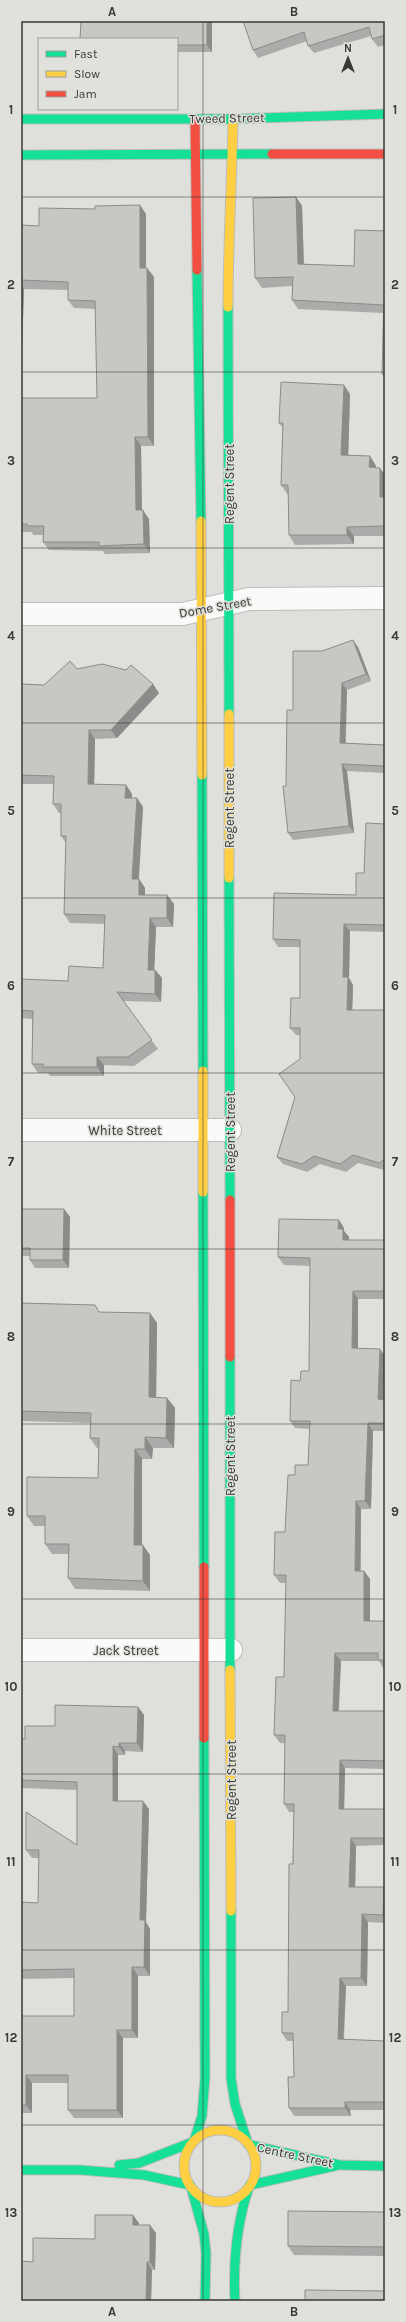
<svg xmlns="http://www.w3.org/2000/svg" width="406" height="2322" viewBox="0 0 406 2322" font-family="Karla,sans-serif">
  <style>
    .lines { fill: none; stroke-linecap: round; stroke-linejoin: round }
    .street-casing { stroke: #bcbdba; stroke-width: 24 }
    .fast-casing { stroke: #bcbdba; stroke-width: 11 }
    .slow-casing { stroke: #bcbdba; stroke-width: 11 }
    .jam-casing { stroke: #bcbdba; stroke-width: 11 }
    .street { stroke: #fafafa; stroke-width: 22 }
    .fast { stroke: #16e098; stroke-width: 9 }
    .slow { stroke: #ffcf43; stroke-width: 9 }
    .jam { stroke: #f24e42; stroke-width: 9 }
    .wall { fill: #abaca9 }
    .shaded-wall { fill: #8b8c89 }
    .building { fill: #c7c8c4; stroke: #8b8c89 }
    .grid { fill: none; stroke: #383835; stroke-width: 1; stroke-opacity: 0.55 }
    .labels { text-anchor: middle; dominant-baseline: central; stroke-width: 3; stroke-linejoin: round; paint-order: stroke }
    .street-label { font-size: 13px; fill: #383835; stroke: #e0e1da }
    .neatline { fill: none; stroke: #383835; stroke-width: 1.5 }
    .grid-label { font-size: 13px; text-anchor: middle; font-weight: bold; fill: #383835 }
  </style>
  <rect width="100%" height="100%" fill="#dfe0db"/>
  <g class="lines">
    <defs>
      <g id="street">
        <path d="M21,614H183L249,599L385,598"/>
        <path d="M21,1130H230"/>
        <path d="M21,1650H231"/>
      </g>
      <g id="fast">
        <path d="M21,119H233L385,114"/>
        <path d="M21,155L272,154"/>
        <path d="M197,270L201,521"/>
        <path d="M228,307L229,714"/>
        <path d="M202,775L203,1071"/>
        <path d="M229,878L230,1200"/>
        <path d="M203,1192L204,1567"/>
        <path d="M230,1357V1670"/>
        <path d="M231,1911V2078L235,2104L248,2144"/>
        <path d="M194,2141L202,2116L205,2078L204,1738"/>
        <path d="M250,2145L340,2165L385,2166"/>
        <path d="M119,2165L139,2163L193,2142"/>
        <path d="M21,2170H80L144,2175L190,2185"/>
        <path d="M250,2185L335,2166"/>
        <path d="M191,2187L204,2234L206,2253L205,2301"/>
        <path d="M235,2301C233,2261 236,2225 249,2187"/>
      </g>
      <g id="slow">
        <path d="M228,307C228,244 232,182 233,119"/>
        <path d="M201,521L202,775"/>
        <path d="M229,714V878"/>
        <path d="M203,1071V1192"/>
        <path d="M230,1670L231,1911"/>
        <circle cx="220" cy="2166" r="36"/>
      </g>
      <g id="jam">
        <path d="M195,119L197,270"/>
        <path d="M272,154H385"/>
        <path d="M230,1200V1357"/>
        <path d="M204,1567V1738"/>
      </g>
    </defs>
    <use href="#street" class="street-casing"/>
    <use href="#fast" class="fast-casing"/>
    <use href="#slow" class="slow-casing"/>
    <use href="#jam" class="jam-casing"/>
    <use href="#street" class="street"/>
    <use href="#fast" class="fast"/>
    <use href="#slow" class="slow"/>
    <use href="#jam" class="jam"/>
  </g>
  <g class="wall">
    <path d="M81,21H212V52H177V39Z"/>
    <path d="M243,21H385V45L378,47L372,39L371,36L314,53L308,46L307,41L258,58L253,50Z"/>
    <path d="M296,197L302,206L304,264L354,266L385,231V378L382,374L383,313L298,309L292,300V286L262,288L255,278Z"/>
    <path d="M146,214V268H147L154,277V446H141L142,510L149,519L150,553L105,554L103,551L49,550L43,542V535H33L32,532H21V398H97L96,309L74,308L68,300V290L24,289L22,350H21V225L39,226Z"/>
    <path d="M350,394L348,456H370L376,466V468L385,475V536H354V544L295,545L289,535L288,495L281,485L283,428L279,423Z"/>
    <path d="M358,647L371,681L347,690L346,743L385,745V773L347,771L354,833L293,840L288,833L286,786L293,710L322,651Z"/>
    <path d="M77,669L159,693L117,738L95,739L94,784L126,785L132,794V798H137L143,807L139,879L145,888V895H167L174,904L173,927H156L154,970H155L162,978L161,1002L123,1001L158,1049L134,1066L104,1065V1076H50L48,1073H38L32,1064V1019L21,1018V979L68,981L103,968L105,924L70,923L64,914L66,843L61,836V813H59L53,804V784H21V684L44,685Z"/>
    <path d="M385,824V932L350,931L349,978L353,985L352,1010H385V1170H384L358,1163L346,1172L320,1164L307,1172L283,1164L277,1157L295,1097L300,1059V1035H296L290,1028L300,998V947H278L273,939L356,895L364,873Z"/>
    <path d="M21,1209H64L70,1217L69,1268H35L30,1260V1256H21Z"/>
    <path d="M339,1220L344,1228V1231L349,1237V1240H385V1299H358V1348L385,1356L384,1399L385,1400V1431H373L371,1509H361V1571H364L370,1579V1621H385V1668H383L379,1661H341L339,1711H385V1769L345,1768L344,1809H385V1845L356,1846L355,1887H384L385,1889V1923L368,1922L367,1986H346L344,2040L385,2041V2110H350L351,2116H294L289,2108L294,2077L293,2041H287L282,2033L288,2012L294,1812H289L284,1804L285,1743H280L274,1735L284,1677L286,1583H280L274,1575L285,1532L295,1475L308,1465L310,1429L295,1428L290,1421L300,1381L309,1371L310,1266L284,1265L278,1257Z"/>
    <path d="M21,1303L99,1312L150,1313L157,1323L156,1397L167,1398L175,1408L174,1448H153L152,1459H142V1545L150,1555V1591L75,1589L68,1578L69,1554H52L45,1544V1526H34L27,1516L98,1478L99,1448H97L90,1438V1423L21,1421Z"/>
    <path d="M138,1707L144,1715L143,1752L125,1751V1755H118V1801L149,1809L146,1922L150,1929V1976H138V2038H123V2118H74L68,2110V2083H32V2113H21V2016H74V1978L21,1979V1902L38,1903L39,1858H32L26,1850L77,1845V1790L21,1788V1739H25L55,1726Z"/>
    <path d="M385,2212V2256L294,2255L288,2246Z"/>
    <path d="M139,2223V2225L156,2233L155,2270H152L151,2301H21L33,2262Z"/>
  </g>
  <g class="shaded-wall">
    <path d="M207,21H212V52L207,45Z"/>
    <path d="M296,197L302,206L304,273L298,264Z"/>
    <path d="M140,205L146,214V277L140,268Z"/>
    <path d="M147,268L154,277V446L148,437Z"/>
    <path d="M21,284L24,289L22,350L21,348Z"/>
    <path d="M344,385L350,394L348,465L341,455Z"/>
    <path d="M135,437L141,446L142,519L136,510Z"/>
    <path d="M370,456L376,466V477L369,467Z"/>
    <path d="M380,468L385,475V505L380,497Z"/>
    <path d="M143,510L149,519L150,553L144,544Z"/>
    <path d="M347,527L354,536V544L347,535Z"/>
    <path d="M353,640L358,647L371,681L366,674Z"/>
    <path d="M342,683L347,690L345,750L340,743Z"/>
    <path d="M153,684L159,693L117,738L111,730Z"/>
    <path d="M89,730L95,739L94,793L88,784Z"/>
    <path d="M342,764L347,771L354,833L349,826Z"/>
    <path d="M126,785L132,794L131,807L125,798Z"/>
    <path d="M137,798L143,807L138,888L132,879Z"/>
    <path d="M139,879L145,888V903L139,895Z"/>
    <path d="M167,895L174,904L173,927L167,918Z"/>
    <path d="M150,918L156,927L154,978L148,970Z"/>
    <path d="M344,924L350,931L349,978L353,985L352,1018L347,1010L343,977Z"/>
    <path d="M21,937L22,939L21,974Z"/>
    <path d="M155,970L162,978L161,1002L155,994Z"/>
    <path d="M97,1057L104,1065V1076L97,1067Z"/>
    <path d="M64,1209L70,1217L69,1268L63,1260Z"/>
    <path d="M339,1220L344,1228V1231L349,1237V1248L343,1240L338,1229Z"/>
    <path d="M353,1291L358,1299V1356L352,1348Z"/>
    <path d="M150,1313L157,1323L156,1408L149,1397Z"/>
    <path d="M380,1349L385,1356L383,1407L378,1399Z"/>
    <path d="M167,1398L175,1408L174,1448L166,1438Z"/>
    <path d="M368,1423L373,1431L371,1509L365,1501Z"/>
    <path d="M145,1437L153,1448L152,1459L145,1449Z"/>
    <path d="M135,1449L142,1459V1555L134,1545Z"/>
    <path d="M356,1501L361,1509L360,1579L355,1571Z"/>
    <path d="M143,1545L150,1555V1591L143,1581Z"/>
    <path d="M364,1571L370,1579V1628L364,1621Z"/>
    <path d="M335,1653L341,1661L338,1719L333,1711Z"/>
    <path d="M138,1707L144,1715L143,1752L137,1743Z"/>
    <path d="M119,1743L125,1751V1755L119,1747Z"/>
    <path d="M113,1746L118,1755V1810L113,1801Z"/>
    <path d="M340,1760L345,1768L344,1817L339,1809Z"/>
    <path d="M143,1801L149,1809L146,1922L150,1929V1976L144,1967L140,1920Z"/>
    <path d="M351,1838L356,1846L355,1895L349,1887Z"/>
    <path d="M384,1887L385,1889V1917L383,1915Z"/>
    <path d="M362,1914L368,1922L367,1986L361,1978Z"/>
    <path d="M132,1967L138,1976V2038L132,2030Z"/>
    <path d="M340,1978L346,1986L343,2047L338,2039Z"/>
    <path d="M117,2030L123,2038V2118L117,2110Z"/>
    <path d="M26,2075L32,2083V2113L26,2105Z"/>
    <path d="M345,2102L350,2110L351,2116L345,2108Z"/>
    <path d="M133,2215L139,2223L138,2233L133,2225Z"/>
    <path d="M150,2225L156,2233L155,2270L150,2262Z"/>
    <path d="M147,2262L152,2270L151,2301H146Z"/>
  </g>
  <g class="building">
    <path d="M81,21H207V45H177V39H80Z"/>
    <path d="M243,21H385V35L372,39L369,27L308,46L304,32L253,50Z"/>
    <path d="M296,197L298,264L354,266L355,230L385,231V374H382L384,305L292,300L293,277L255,278L253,198Z"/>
    <path d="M140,205V268H147L148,437H135L136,510H143L144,544L99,546V542H43L44,526H27V524H21V398H97L95,301L68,300V282L21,280V225L39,226V208L95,209V206Z"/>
    <path d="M281,382L344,385L341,455L370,456L369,467L380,468V497H385V526L347,527V535H289L288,485H281L283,423H279Z"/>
    <path d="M353,640L366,674L342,683L340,743L385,745L384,766L342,764L349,826L288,833L283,786H286L287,710H293V651H322Z"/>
    <path d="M70,661L77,669L102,664L126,670L131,665L153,684L111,730H89L88,784L126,785L125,798H137L132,879H139V895H167V918H150L148,970H155V994L117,992L152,1040L128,1057H97V1067H43V1064H32L33,1011L21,1010V979L68,981L69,966L103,968L105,915L64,914L66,836H61V804H53L54,776L21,775V684L44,685Z"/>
    <path d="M366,823L385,824V925L344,924L343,977H348L347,1010H385V1159L379,1163L353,1155L340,1164L314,1156L302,1164L277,1157L295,1097L279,1074L300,1059V1028H290L291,998H300V940L273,939L274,893L356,895V873H364Z"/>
    <path d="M21,1209H64L63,1260H30V1248H21Z"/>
    <path d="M279,1219L339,1220L338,1229H343V1240H385V1291H353L352,1348L380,1349L378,1399L385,1400V1423H368L365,1501H356L355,1571H364V1621H385V1660H378V1653H335L333,1711H385V1761L340,1760L339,1809H385V1838H351L349,1887H384L383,1915L362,1914L361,1978H340L338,2039L385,2041V2102H345V2108H289L288,2077H294L293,2033H282V2012H288L289,1864H293L294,1804H284L285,1735H274L276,1677H284L286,1575H274L275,1532H285L288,1475H295V1465H308L310,1421H290L291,1380L300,1381L301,1371H309L310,1258L278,1257Z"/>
    <path d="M21,1303L95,1305L99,1312L150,1313L149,1397L167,1398L166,1438L145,1437V1449H135L134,1545H143V1581L68,1578L69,1544H45V1516H27V1477L98,1478L99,1438H90L91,1413L21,1411Z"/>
    <path d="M55,1705L138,1707L137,1743H119V1747L113,1746V1801H143L140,1920H145L144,1967H132V2030H117V2110H68V2075H26V2105H21V2016H74V1969L21,1970V1902L38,1903L39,1850H26V1812L77,1845V1782L21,1780V1739H25V1726H55Z"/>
    <path d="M288,2211L385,2212V2247L288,2246Z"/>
    <path d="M95,2215H133V2225H150V2262H147L146,2301H21V2261L33,2262V2238L95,2239Z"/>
    <path d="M305,2290L385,2291V2301H305Z"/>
  </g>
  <path class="grid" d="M203,21V2301M21,197H385M21,372H385M21,548H385M21,723H385M21,898H385M21,1073H385M21,1249H385M21,1424H385M21,1599H385M21,1774H385M21,1950H385M21,2125H385"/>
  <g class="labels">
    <g class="street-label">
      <text transform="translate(227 118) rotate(-1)">Tweed Street</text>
      <text transform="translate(229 484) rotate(-90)">Regent Street</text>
      <text transform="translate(215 607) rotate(-10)">Dome Street</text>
      <text transform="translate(229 808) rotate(-90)">Regent Street</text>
      <text x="125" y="1130">White Street</text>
      <text transform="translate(230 1132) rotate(-90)">Regent Street</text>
      <text transform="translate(230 1456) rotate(-90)">Regent Street</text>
      <text x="126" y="1650">Jack Street</text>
      <text transform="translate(231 1780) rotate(-90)">Regent Street</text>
      <text transform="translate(295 2155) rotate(12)">Centre Street</text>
    </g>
  </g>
  <rect width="406" height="2322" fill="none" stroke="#e0e1da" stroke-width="44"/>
  <rect x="38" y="38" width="140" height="72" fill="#e0e1da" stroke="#9d9d98"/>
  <rect x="46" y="51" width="20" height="6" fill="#16e098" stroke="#9d9d98"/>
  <text x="74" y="58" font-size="12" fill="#383835">Fast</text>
  <rect x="46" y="71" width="20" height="6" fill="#ffcf43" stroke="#9d9d98"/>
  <text x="74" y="78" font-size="12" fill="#383835">Slow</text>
  <rect x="46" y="91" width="20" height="6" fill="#f24e42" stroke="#9d9d98"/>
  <text x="74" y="98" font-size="12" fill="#383835">Jam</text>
  <g transform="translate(348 58)" stroke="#e0e1da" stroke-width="3" paint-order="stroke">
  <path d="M0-3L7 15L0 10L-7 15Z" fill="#383835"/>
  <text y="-6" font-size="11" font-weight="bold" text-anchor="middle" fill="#383835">N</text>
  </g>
  <rect x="22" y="22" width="362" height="2278" class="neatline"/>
  <g class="grid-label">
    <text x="112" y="16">A</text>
    <text x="294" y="16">B</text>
    <text x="11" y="114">1</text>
    <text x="395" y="114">1</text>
    <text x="11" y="289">2</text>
    <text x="395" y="289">2</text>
    <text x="11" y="465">3</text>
    <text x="395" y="465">3</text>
    <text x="11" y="640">4</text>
    <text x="395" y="640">4</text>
    <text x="11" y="815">5</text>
    <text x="395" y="815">5</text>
    <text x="11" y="990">6</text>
    <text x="395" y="990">6</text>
    <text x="11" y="1166">7</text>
    <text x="395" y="1166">7</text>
    <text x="11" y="1341">8</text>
    <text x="395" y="1341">8</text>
    <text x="11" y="1516">9</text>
    <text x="395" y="1516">9</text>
    <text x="11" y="1691">10</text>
    <text x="395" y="1691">10</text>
    <text x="11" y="1866">11</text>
    <text x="395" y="1866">11</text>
    <text x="11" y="2042">12</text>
    <text x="395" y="2042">12</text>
    <text x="11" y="2217">13</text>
    <text x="395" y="2217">13</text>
    <text x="112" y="2316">A</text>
    <text x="294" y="2316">B</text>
  </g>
</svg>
